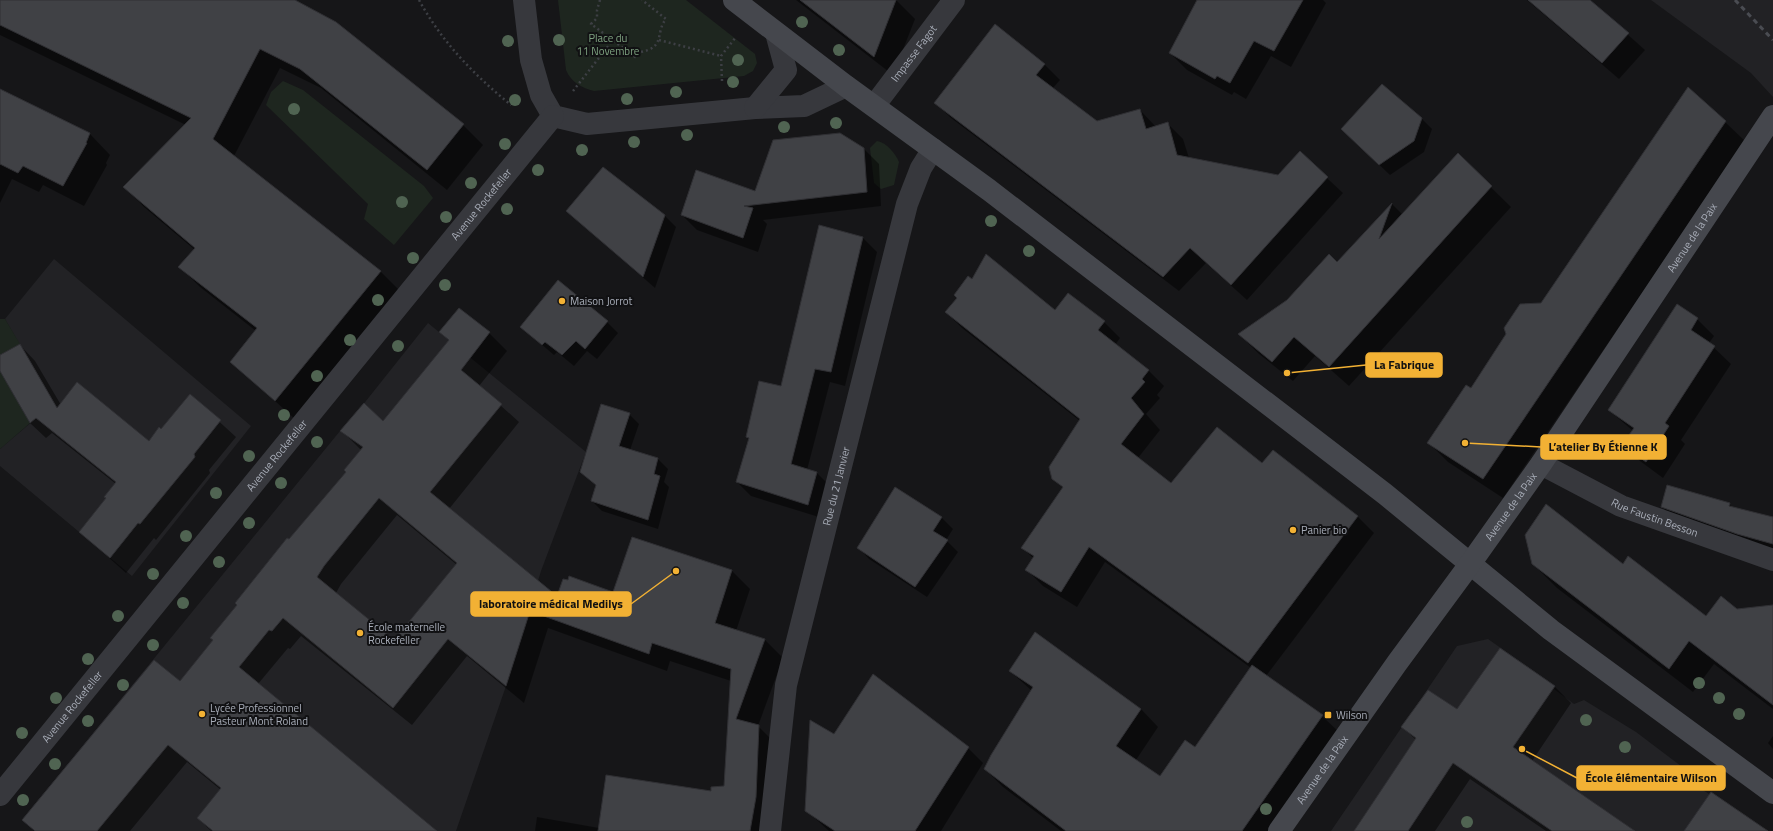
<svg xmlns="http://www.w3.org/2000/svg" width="1773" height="831" viewBox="0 0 1773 831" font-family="'Titillium Web',sans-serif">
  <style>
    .built { fill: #222225 }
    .green { fill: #1e261f }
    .shadow { fill: #0007; fill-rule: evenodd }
    .building { fill: #404145; stroke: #303034; fill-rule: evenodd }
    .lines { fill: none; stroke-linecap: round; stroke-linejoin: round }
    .path { stroke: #3d3f44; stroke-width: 2.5; stroke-dasharray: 2 3; stroke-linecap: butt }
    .street { stroke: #37383d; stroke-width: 22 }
    .secondary { stroke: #45474d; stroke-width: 22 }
    .rail { stroke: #4a4c52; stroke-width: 3; stroke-dasharray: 5 4; stroke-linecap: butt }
    .tree { fill: #506452 }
    .poi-dot { fill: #f2b134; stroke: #111113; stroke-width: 1.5 }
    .labels { text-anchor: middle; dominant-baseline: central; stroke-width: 4; stroke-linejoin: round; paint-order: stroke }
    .park-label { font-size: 11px; fill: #7fa381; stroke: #111113 }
    .street-label { font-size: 11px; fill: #a8adb8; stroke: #111113 }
    .poi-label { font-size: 11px; fill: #a8adb8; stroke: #111113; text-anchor: start }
    .leader { fill: none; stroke: #f2b134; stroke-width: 1.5 }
    .callout-dot { fill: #f2b134; stroke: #111113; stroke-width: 1.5 }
    .callout { fill: #f2b134; stroke: #f2b134; stroke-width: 1.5 }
    .callout-label { font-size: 12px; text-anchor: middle; font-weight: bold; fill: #111 }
  </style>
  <rect width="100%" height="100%" fill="#161618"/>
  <g class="built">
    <path d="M1651,0H1773V97L1751,73Z"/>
    <path d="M54,259L251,426L132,576L0,466V449L54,403L5,319Z"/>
    <path d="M428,323L586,452L541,571L506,686L456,831H35L22,820L340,431L356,442L368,428L354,416Z"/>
    <path d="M1488,639L1555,686L1554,689L1574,704L1584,700L1636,732L1681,766V775L1695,785L1767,831H1331L1457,646Z"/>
  </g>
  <g class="green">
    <path d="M558,0H686L755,54L757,63L753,71L744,76L594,91C582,88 571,82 566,70Z"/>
    <path d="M283,81L303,90L424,186L433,198L394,245L364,219L368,204L266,105L271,92Z"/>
    <path d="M877,141C887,143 895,153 899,162L894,185L881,189L874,183L870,148Z"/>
    <path d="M0,319H5L20,344L0,355Z"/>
    <path d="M0,371L30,423L0,449Z"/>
  </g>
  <g class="shadow">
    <path d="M0,0H293L463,125L483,145L447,190L321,88L280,68L234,156L380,271L400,291L296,420L232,362L256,331L200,287L180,267L195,250L144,207L125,187L186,125L0,35Z"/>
    <path d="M796,0H896L915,19L893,75Z"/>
    <path d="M1198,0H1323L1326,3L1291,67L1271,56L1246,99L1234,92L1232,95L1187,70L1170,53Z"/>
    <path d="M1527,0H1589L1645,50L1619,79Z"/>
    <path d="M1044,64L1060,80L1053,88L1097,122L1140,110L1156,127L1167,123L1183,139L1189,158L1279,176L1300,153L1343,193L1247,300L1206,263L1179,291L951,118L936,103Z"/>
    <path d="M0,90L90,134L110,155L106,163L107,165L84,206L43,185L39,192L12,179L0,203Z"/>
    <path d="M1421,118L1432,129L1424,152L1390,175L1352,139Z"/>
    <path d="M1725,122L1745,141L1503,498L1448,462L1428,442L1471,389L1507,334L1541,304Z"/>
    <path d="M864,149L879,164L881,206L763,220L767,224L758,252L697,230L682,215L756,192Z"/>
    <path d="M1458,155L1511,207L1349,386L1315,356L1293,381L1259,354L1239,334L1288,301L1337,263L1392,204L1403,215Z"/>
    <path d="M567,211L664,215L676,227L655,288Z"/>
    <path d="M820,227L863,238L877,252L845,386L830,382L807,470L816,472L831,487L822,518L751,496L737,482L749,440L747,437L782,387Z"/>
    <path d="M972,280L1055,311L1069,294L1104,322L1120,338L1115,345L1148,370L1164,386L1157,395L1160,398L1146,414L1160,430L1138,458L1171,484L1262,465L1273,451L1358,517L1374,533L1266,676L1322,716L1340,733L1272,831H1061L1003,787L985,769L1032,691L1010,671L1141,709L1158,727L1136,760L1160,777L1195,749L1251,668L1105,562L1077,607L1043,586L1027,570L1034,559L1023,548L1063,488L1053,478L1080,421L962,328L946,312Z"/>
    <path d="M459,309L489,333L507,351L479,386L519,422L449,509L558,598L614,593L732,571L750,589L736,631L765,640L783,658L758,726L776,744L771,831H535L537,817L599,828L725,787L731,681L670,661L667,671L548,628L524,703L467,656L412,725L301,636L290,649L288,648L258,684L436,831H211L198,818L221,790L187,762L130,831H34L23,820L180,682L214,641L289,540L347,472L361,450L342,431L383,423L450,341L441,332ZM397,515L457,565L394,641L336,593L341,584Z"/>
    <path d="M1697,319L1714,336L1709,343L1731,364L1681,440L1685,444L1663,478L1640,461L1623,445L1633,431L1609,410Z"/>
    <path d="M607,322L618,333L597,359L587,351L574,366L557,352L554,355L521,327Z"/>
    <path d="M20,345L35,361L61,405L149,442L161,431L190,395L236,437L209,470L210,473L156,540L154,538L126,573L80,532L107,498L116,484L52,433L46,438L30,423L0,369V356Z"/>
    <path d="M629,414L639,424L630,450L658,459L668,469L664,482L669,487L658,529L602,511L592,501L597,486L581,471Z"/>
    <path d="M895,489L942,518L953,529L946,540L958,552L927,597L869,559L858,547Z"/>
    <path d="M1729,504L1733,508L1773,518V551L1671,516L1662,507Z"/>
    <path d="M1533,564L1624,565L1706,617L1737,610L1773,606V709L1714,664L1693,692L1557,588Z"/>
    <path d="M1500,649L1555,687L1571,703L1532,761L1633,831H1546L1470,779L1435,831H1355L1416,740L1403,727L1457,711Z"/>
    <path d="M834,736L968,748L983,763L941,831H829L806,810Z"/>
    <path d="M1773,736V749L1768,743Z"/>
  </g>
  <g class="building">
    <path d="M0,0H295L336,22L464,124L427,170L300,69L260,49L213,139L381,271L275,401L230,362L257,328L178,267L195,248L123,187L191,118L0,25Z"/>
    <path d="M800,0H896L874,57Z"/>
    <path d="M1197,0H1303L1274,51L1254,41L1230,83L1217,76L1215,79L1169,53Z"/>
    <path d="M1528,0H1590L1629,33L1602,63Z"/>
    <path d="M995,24L1045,64L1036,75L1097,121L1140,109L1146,129L1168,122L1177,155L1278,175L1300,151L1328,177L1231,285L1190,248L1163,277L934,103Z"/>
    <path d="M1382,84L1422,118L1414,141L1379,165L1341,129Z"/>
    <path d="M1688,87L1726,121L1483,479L1427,443L1466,385L1471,388L1506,334L1504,328L1520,304L1541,303Z"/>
    <path d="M0,89L90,133L86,143H87L63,186L23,166L18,173L0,164Z"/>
    <path d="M840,133L864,148L867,192L744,206L753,208L743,238L681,215L696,170L755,191L773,140Z"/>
    <path d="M1458,153L1492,186L1329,367L1294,337L1272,362L1238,334L1287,300L1329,254L1337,262L1392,203L1379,239Z"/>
    <path d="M603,167L665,215L643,277L566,211Z"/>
    <path d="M819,225L863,237L831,372L815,369L791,464L817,472L808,505L736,482L749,438L746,437L759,381L781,386Z"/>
    <path d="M986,254L1055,310L1068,293L1105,321L1098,330L1149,370L1142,379L1145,382L1131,398L1144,414L1121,444L1171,483L1217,427L1262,463L1273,450L1358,516L1248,663L1089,547L1061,592L1025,570L1034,556L1021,548L1063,487L1052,479L1049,467L1080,419L945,312L957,298L954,295L968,276L972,279Z"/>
    <path d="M558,280L608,321L585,349L576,341L562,355L545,342L542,345L520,327Z"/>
    <path d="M1677,304L1698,318L1691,330L1715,346L1665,423L1669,426L1646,462L1622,445L1634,428L1608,410Z"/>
    <path d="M459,308L490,332L461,370L502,404L430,492L557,596L563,579L568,580L569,576L613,592L632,537L732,570L715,623L765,639L736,719L759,725L756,797L750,831H598L606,775L711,791V787L724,786L731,669L652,643L649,654L530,611L506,686L448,639L393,708L283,618L272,631L269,630L239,667L437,831H213L197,818L221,788L168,745L97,831H35L22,820L154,660L180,681L213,640L210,638L237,605L235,603L287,538L289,539L346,472L344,470L363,447L340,431L364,403L383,421L449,340L439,332ZM379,498L457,563L394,640L317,577L324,566Z"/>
    <path d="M20,344L57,408L77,382L149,441L159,427L161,429L190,394L221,420L194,454L195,457L140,524L138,523L110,558L79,532L106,498L104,497L116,482L36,418L30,423L0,371V355Z"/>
    <path d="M601,404L630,413L619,446L658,458L654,474L660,476L648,520L591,501L596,485L580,472Z"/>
    <path d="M1667,485L1730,503L1729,506L1773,517V544L1737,534L1661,507Z"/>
    <path d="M895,487L942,517L933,531L948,540L915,587L857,548Z"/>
    <path d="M1546,504L1623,564L1628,556L1706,616L1721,596L1737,609L1773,605V705L1689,641L1669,669L1532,564L1525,535Z"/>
    <path d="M1035,632L1141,709L1116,746L1160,776L1185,740L1195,747L1252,665L1323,715L1242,831H1066L984,769L991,755L1033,687L1009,671Z"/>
    <path d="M1500,648L1555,686L1513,747L1635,831H1552L1453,763L1408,831H1354L1416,738L1401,727L1428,690L1457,709Z"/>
    <path d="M873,674L969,747L915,831H835L805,811L810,720L834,734Z"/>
    <path d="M1711,792L1768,831H1684Z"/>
  </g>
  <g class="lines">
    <g class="path">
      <path d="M419,0C442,42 474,75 511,105"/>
      <path d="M600,0L597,10V18L591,24L635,57L640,52C666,48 655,32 666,19L642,0"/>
      <path d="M659,40L721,56"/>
      <path d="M722,81L721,56L736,37"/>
      <path d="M573,91L613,40"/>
    </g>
    <g class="street">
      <path d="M524,0L531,60L541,95L553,116L587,124L755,108L804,106L846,86"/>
      <path id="s1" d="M874,106L954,0"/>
      <path d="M755,108L786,70L776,33"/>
      <path id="s2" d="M1541,464L1621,506L1773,560"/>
      <path id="s3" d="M0,795L553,116"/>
      <path id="s4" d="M770,831L786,685L907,204L921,168L933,149"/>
    </g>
    <g class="secondary">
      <path d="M734,0L846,86L989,190L1385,494L1551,630L1773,793"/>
      <path id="s5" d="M1279,831L1397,663L1470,564L1541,464L1773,116"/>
    </g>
    <path class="rail" d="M1735,0L1773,40"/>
  </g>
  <g class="tree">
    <circle cx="802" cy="22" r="6"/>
    <circle cx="559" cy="40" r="6"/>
    <circle cx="508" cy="41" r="6"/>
    <circle cx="839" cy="50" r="6"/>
    <circle cx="738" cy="60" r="6"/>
    <circle cx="733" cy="82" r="6"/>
    <circle cx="676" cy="92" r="6"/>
    <circle cx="627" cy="99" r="6"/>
    <circle cx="515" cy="100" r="6"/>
    <circle cx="294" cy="109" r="6"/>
    <circle cx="836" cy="123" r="6"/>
    <circle cx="784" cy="127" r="6"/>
    <circle cx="687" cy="135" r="6"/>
    <circle cx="634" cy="142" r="6"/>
    <circle cx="505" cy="144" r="6"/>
    <circle cx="582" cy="150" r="6"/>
    <circle cx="538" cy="170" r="6"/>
    <circle cx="471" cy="183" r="6"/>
    <circle cx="402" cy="202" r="6"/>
    <circle cx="507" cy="209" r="6"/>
    <circle cx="446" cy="217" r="6"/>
    <circle cx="991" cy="221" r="6"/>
    <circle cx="1029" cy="251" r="6"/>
    <circle cx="413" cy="258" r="6"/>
    <circle cx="445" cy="285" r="6"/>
    <circle cx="378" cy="300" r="6"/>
    <circle cx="350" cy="340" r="6"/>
    <circle cx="398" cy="346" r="6"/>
    <circle cx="317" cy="376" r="6"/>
    <circle cx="284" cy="415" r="6"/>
    <circle cx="317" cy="442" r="6"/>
    <circle cx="249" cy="456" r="6"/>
    <circle cx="281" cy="483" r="6"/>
    <circle cx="216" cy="493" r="6"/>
    <circle cx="249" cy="523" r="6"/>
    <circle cx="186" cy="536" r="6"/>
    <circle cx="219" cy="562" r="6"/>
    <circle cx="153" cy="574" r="6"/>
    <circle cx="183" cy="603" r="6"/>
    <circle cx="118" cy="616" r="6"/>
    <circle cx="153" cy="645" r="6"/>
    <circle cx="88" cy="659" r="6"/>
    <circle cx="1699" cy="683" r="6"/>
    <circle cx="123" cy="685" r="6"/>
    <circle cx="56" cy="698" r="6"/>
    <circle cx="1719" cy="698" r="6"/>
    <circle cx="1739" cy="714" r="6"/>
    <circle cx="1586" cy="720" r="6"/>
    <circle cx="88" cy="721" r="6"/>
    <circle cx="22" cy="733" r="6"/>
    <circle cx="1625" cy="747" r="6"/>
    <circle cx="55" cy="764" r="6"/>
    <circle cx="23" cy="800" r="6"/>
    <circle cx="1266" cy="809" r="6"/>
    <circle cx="1467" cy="822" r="6"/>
  </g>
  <g class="poi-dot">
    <circle cx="562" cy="301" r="4"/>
    <circle cx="1293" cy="530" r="4"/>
    <circle cx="360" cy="633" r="4"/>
    <circle cx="202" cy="714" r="4"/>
    <rect x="1324" y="711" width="8" height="8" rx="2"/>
  </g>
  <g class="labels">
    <g class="park-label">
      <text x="608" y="38">Place du<tspan x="608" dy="13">11 Novembre</tspan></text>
    </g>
    <g class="street-label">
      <text stroke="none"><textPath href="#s1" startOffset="66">Impasse Fagot</textPath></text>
      <text stroke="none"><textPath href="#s3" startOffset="762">Avenue Rockefeller</textPath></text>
      <text stroke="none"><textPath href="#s5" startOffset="723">Avenue de la Paix</textPath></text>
      <text stroke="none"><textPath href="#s3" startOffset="438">Avenue Rockefeller</textPath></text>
      <text stroke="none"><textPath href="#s4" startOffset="352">Rue du 21 Janvier</textPath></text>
      <text stroke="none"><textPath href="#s5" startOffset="399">Avenue de la Paix</textPath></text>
      <text stroke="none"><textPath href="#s2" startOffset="126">Rue Faustin Besson</textPath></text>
      <text stroke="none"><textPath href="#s3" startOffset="114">Avenue Rockefeller</textPath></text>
      <text stroke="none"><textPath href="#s5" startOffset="75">Avenue de la Paix</textPath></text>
    </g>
    <g class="poi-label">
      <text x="570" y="301">Maison Jorrot</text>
      <text x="1301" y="530">Panier bio</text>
      <text x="368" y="627">École maternelle<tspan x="368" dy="13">Rockefeller</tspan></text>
      <text x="210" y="708">Lycée Professionnel<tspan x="210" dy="13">Pasteur Mont Roland</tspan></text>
      <text x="1336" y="715">Wilson</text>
    </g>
  </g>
  <path class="leader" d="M1287 373L1366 365M1465 443L1541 447M676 571L631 604M1522 749L1577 778"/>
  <g class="callout-dot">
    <circle cx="1287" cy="373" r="4"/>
    <circle cx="1465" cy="443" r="4"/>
    <circle cx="676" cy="571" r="4"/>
    <circle cx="1522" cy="749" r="4"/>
  </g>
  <g class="callout">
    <rect x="1366" y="353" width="76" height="24" rx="4"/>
    <rect x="1541" y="435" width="125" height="24" rx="4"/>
    <rect x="471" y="592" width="160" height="24" rx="4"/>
    <rect x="1577" y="766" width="148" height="24" rx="4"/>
  </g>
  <g class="callout-label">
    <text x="1404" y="369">La Fabrique</text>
    <text x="1603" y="451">L’atelier By Étienne K</text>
    <text x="551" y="608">laboratoire médical Medilys</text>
    <text x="1651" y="782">École élémentaire Wilson</text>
  </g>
</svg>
